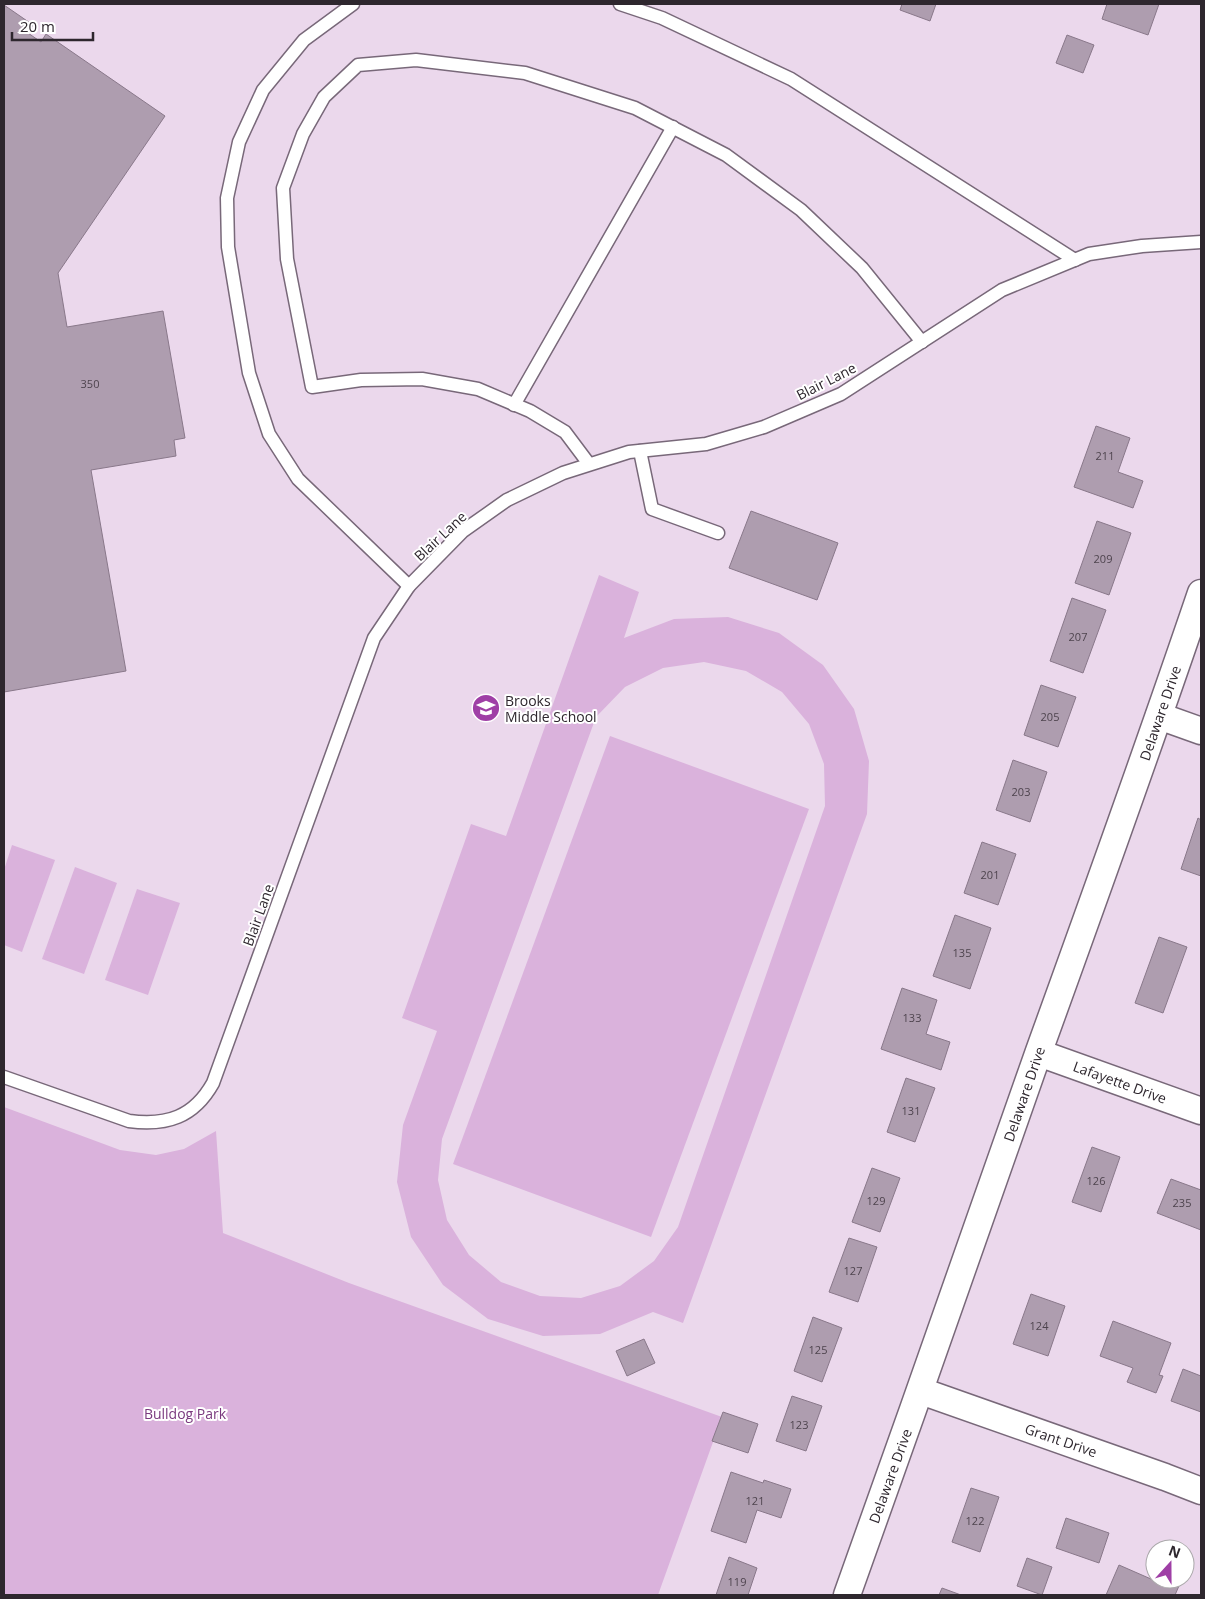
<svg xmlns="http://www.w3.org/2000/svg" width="1205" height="1599" viewBox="0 0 1205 1599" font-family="'Open Sans',sans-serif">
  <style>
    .green { fill: #dab2dc; fill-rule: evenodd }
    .building { fill: #ae9daf; stroke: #89788a }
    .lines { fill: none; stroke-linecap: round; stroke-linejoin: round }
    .service-casing { stroke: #786879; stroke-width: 15 }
    .minor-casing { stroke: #786879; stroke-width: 29 }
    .service { stroke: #fff; stroke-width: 12 }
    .minor { stroke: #fff; stroke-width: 26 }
    .labels { text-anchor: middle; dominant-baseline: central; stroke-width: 4; stroke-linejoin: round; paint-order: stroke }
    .number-label { font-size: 11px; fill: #4e444e }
    .street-label { font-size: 14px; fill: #2e272e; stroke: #fff }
    .poi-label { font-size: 14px; fill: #2e272e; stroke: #fff; text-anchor: start }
    .park-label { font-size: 14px; fill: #7a397e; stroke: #fff }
  </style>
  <rect width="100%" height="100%" fill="#ebd8ec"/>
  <g class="green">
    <path d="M599,575L639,592L624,638L674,619L728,617L779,633L823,665L854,709L869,761L867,814L683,1323L653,1312L600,1334L543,1336L488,1319L443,1285L411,1237L397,1182L403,1125L437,1031L402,1018L471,824L506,836ZM704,662L746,671L782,692L809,724L824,764L825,806L678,1227L654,1261L620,1286L581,1298L540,1296L501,1282L469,1255L447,1220L438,1180L442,1139L596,717L625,687L663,668Z"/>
    <path d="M610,736L809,809L651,1237L453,1164Z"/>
    <path d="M12,845L55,860L22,952L4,945V870Z"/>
    <path d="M75,867L117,883L84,974L42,959Z"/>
    <path d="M137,889L180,903L148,995L105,980Z"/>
    <path d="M4,1107L120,1150L156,1155L184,1149L216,1131L223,1233L349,1283L722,1417L658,1595H4Z"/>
  </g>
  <g class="building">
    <path d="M902,4H936L930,21L900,10Z"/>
    <path d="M1107,4H1159L1148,35L1102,19Z"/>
    <path d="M4,5L33,25L28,33L41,42L46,34L165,116L58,273L67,327L163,311L185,438L174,440L176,456L91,470L126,671L4,692Z"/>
    <path d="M1067,35L1094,45L1083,73L1056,63Z"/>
    <path d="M1096,426L1130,438L1118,472L1143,481L1133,508L1074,487Z"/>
    <path d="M751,511L838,543L817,600L729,568Z"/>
    <path d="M1097,521L1131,533L1109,595L1075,583Z"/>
    <path d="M1072,598L1106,610L1083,673L1050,661Z"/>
    <path d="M1041,685L1076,697L1058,747L1024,735Z"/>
    <path d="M1013,760L1047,772L1030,822L996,810Z"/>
    <path d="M1198,818L1201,820V876L1181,869Z"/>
    <path d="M982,842L1016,854L998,905L964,893Z"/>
    <path d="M955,915L991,928L970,989L933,976Z"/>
    <path d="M1159,937L1187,947L1163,1013L1135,1003Z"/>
    <path d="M902,988L937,1000L926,1034L950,1042L941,1070L881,1049Z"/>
    <path d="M906,1078L935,1088L915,1142L887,1132Z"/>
    <path d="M1092,1147L1120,1157L1101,1212L1072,1202Z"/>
    <path d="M872,1168L900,1178L880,1232L852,1222Z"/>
    <path d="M1171,1179L1201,1190V1230L1157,1213Z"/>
    <path d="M849,1238L877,1247L858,1302L829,1292Z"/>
    <path d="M1031,1294L1065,1306L1048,1356L1013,1344Z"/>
    <path d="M813,1317L842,1328L822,1382L794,1371Z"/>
    <path d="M1113,1321L1171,1343L1159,1375L1163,1376L1156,1393L1127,1382L1133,1368L1100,1356Z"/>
    <path d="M644,1339L655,1363L627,1376L616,1351Z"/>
    <path d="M1183,1369L1201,1376V1412L1171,1401Z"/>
    <path d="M792,1396L822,1406L806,1451L776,1441Z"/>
    <path d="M723,1412L758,1424L748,1453L712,1441Z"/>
    <path d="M731,1472L763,1483L764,1480L791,1489L781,1518L757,1510L746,1543L711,1531Z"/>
    <path d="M971,1488L999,1497L980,1552L952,1542Z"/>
    <path d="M1066,1518L1109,1533L1099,1563L1056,1548Z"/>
    <path d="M729,1557L757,1568L748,1595H716Z"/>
    <path d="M1027,1558L1052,1567L1042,1595L1017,1586Z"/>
    <path d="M1119,1565L1151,1579L1155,1570V1579H1182L1175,1595H1106Z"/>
    <path d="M942,1588L961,1595H939Z"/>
  </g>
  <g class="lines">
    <defs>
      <g id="service">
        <path d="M353,4L304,40L263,90L239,142L227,198L228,247L249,373L269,434L298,479L409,586"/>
        <path d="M620,4L662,18L791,79L1075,260"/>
        <path d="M514,405L673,127"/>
        <path d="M640,451L652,509L718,533"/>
        <path d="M589,464L565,432L530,411L478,389L422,379L361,380L312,387L287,259L283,188L303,134L324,97L358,65L416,60L525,73L635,108L726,155L801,210L862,268L922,342"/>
        <path d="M4,1077L129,1121C167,1126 194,1117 213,1083L374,638L409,586L463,531L507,500L563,473L629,452L706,444L764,427L841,394L1002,290L1089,254L1142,246L1201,242"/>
      </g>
      <g id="minor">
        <path d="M1159,716L1201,731"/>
        <path d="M1039,1053L1201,1111"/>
        <path d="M921,1391L1165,1477L1201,1491"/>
        <path d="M847,1595C912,1414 975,1233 1039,1051C1094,899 1149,746 1201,593"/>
      </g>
    </defs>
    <use href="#service" class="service-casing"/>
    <use href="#minor" class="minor-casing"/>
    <use href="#service" class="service"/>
    <use href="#minor" class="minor"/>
  </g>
  <defs>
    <symbol id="school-disc" viewBox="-11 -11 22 22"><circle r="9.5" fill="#9f3fa6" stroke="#fff"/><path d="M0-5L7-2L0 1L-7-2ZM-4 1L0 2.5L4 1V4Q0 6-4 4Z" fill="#fff"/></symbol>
  </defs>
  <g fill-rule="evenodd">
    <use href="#school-disc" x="470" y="692" width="32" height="32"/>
  </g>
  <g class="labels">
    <g class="number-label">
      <text x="90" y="383">350</text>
      <text x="1105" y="455">211</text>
      <text x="1103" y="558">209</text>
      <text x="1078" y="636">207</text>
      <text x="1050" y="716">205</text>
      <text x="1021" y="791">203</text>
      <text x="990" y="874">201</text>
      <text x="962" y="952">135</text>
      <text x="912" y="1017">133</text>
      <text x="911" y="1110">131</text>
      <text x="1096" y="1180">126</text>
      <text x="876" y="1200">129</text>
      <text x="1182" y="1202">235</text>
      <text x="853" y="1270">127</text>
      <text x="1039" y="1325">124</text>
      <text x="818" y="1349">125</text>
      <text x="799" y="1424">123</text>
      <text x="755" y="1500">121</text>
      <text x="975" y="1520">122</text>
      <text x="737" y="1581">119</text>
    </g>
    <g class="street-label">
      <text transform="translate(826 381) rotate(-27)">Blair Lane</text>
      <text transform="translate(440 536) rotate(-43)">Blair Lane</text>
      <text transform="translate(1160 713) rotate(-71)">Delaware Drive</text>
      <text transform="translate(258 915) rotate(-70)">Blair Lane</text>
      <text transform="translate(1120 1082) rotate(20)">Lafayette Drive</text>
      <text transform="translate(1024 1094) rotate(-71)">Delaware Drive</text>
      <text transform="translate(1061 1440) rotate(19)">Grant Drive</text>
      <text transform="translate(890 1476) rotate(-70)">Delaware Drive</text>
    </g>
    <g class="poi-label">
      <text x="505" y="700">Brooks<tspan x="505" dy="16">Middle School</tspan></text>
    </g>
    <g class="park-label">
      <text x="185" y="1413">Bulldog Park</text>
    </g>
  </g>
  <rect width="1205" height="1599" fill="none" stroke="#2e272e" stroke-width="10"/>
  <g transform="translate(1170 1564) rotate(21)"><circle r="24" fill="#ffffff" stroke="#aba9ab"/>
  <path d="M0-4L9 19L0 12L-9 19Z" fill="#9f3fa6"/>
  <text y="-8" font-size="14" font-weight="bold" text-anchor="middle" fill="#2e272e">N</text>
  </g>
  <path d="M12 32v8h81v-8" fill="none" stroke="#2e272e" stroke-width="2.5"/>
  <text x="20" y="32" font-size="15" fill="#2e272e" stroke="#ffffff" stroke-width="4" paint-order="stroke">20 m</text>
</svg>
